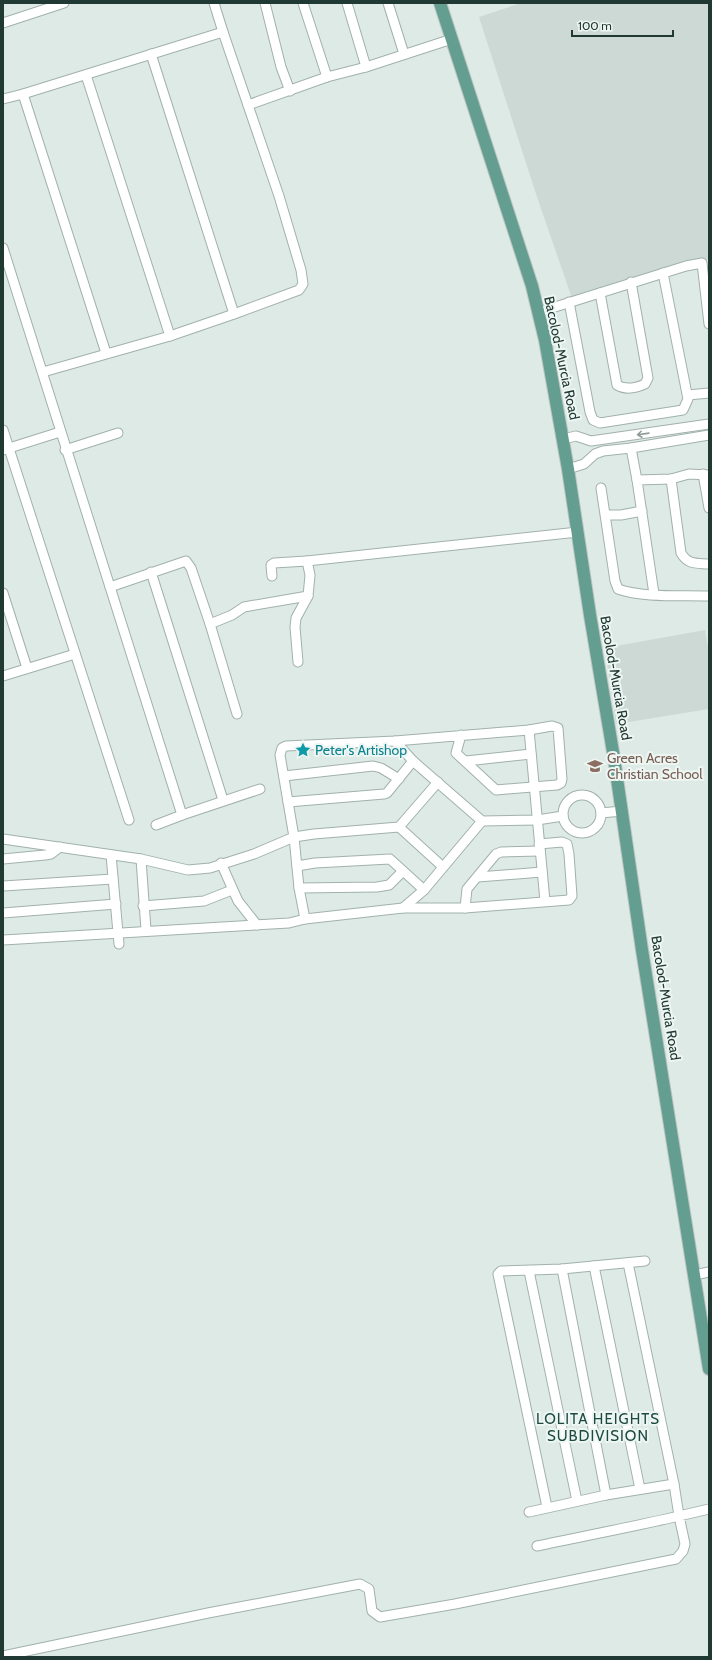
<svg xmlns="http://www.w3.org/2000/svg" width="712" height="1660" viewBox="0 0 712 1660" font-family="Cabin,sans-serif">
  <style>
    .built { fill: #ccd9d4 }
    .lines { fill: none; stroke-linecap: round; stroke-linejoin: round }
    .minor-casing { stroke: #a1b1ac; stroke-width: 11 }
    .major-casing { stroke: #bcc4c2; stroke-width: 14 }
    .minor { stroke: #fff; stroke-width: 9 }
    .major { stroke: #639e91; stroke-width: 12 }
    .oneway { stroke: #909c99 }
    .labels { text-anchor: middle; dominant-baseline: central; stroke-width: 4; stroke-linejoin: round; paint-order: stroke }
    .street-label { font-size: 14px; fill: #203933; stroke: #eef6f3 }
    .culture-label { font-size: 14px; fill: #0d838f; stroke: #eef6f3; text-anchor: start }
    .education-label { font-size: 14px; fill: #785e54; stroke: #eef6f3; text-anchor: start }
    .neighbourhood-label { font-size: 15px; letter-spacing: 1px; fill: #1d4a40; stroke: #eef6f3 }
  </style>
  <rect width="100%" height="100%" fill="#deeae5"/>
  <g class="built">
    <path d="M521,3H709V259L574,304L536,194L479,17Z"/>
    <path d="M705,630L709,654V709L616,724L605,648Z"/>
  </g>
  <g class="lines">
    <defs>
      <g id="minor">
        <path d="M265,3L281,67L290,91"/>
        <path d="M303,3L327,77"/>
        <path d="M347,3L366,67"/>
        <path d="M388,3L404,54"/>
        <path d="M3,23L64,3"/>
        <path d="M151,54L234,314"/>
        <path d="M86,75L170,336"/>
        <path d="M23,94L106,353"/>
        <path d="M3,99L23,94L223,32"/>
        <path d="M248,105L327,77L366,67L452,39"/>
        <path d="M3,248L182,815L260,789"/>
        <path d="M600,293L617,385C625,390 636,388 645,384L648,378L631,282"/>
        <path d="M569,302L590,412L593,420L600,423L683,410L688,399L663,273"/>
        <path d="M539,312L686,266L702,263L709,324"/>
        <path d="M43,372L170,336L234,314L299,290L303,284L301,270L279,196L223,32L214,3"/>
        <path d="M688,395L709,393"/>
        <path d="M3,430L129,820"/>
        <path d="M563,439L576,436L591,441L709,424"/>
        <path d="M631,448L637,480"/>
        <path d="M3,450L60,432"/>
        <path d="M65,450L118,433"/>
        <path d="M568,469L584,464L595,454L603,451L631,448L709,435"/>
        <path d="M703,474L709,508"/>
        <path d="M671,479L681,553C688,565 696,563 709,564"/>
        <path d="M601,488L615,581L618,589C643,598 682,595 709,596"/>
        <path d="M606,515H621L642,511"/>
        <path d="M307,561L578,532"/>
        <path d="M151,572L223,800"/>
        <path d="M272,576L271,565L274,563L307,561L310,575L308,596L296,618L295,627L298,662"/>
        <path d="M110,587L186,561L191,568L210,624L232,615L244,607L308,596"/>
        <path d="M3,593L27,668"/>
        <path d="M654,594L637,480L671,479L689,474L709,475"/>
        <path d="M210,624L237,714"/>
        <path d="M3,676L75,654"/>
        <path d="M529,730L545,901"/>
        <path d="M395,741L413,761L482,821L537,820L563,816"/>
        <path d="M466,761L531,754"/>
        <path d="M284,776L373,766L381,768L399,779"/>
        <circle cx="582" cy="814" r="19"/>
        <path d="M288,802L384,794L387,793L413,761"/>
        <path d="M601,813L622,811"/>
        <path d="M156,825L182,815"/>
        <path d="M399,827L443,867"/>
        <path d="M3,839L141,859L188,870L210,868L254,854L294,837L314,834L399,827L438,782"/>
        <path d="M111,855L119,944"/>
        <path d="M3,859L45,855L51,854L60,847"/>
        <path d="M141,859L146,930"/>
        <path d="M221,863L238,901L257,925"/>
        <path d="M297,866L315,863L390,859L424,890"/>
        <path d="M478,877L542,872"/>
        <path d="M3,886L113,879"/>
        <path d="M299,888L377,887L389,885L403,871"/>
        <path d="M143,906L204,901L232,890"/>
        <path d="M403,908L424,890L482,821"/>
        <path d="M465,908L467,889L496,854L501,852L540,851"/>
        <path d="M3,913L116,904"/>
        <path d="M305,919L299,888L294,837L280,755L282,748L286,746L395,741L529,730L552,726L558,728L562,779L561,783L557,785L496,790L456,753L461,735"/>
        <path d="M3,940L289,923L305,919L403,908H465L569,900L572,896L569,854L567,844L562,842L539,844"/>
        <path d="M594,1266L640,1489"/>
        <path d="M562,1269L606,1495"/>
        <path d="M529,1271L577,1501"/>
        <path d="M694,1275L709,1272"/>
        <path d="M547,1507L498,1274L501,1271L562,1269L645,1261"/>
        <path d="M529,1512L606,1495L674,1484"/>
        <path d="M537,1546C584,1536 632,1527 679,1516L674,1484L628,1263"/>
        <path d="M3,1656L208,1613L360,1584L369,1589L372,1611L380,1617L455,1604L676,1559L683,1551L685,1544L679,1516L709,1509"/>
      </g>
      <path id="major" d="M440,3L532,286L545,340L568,469L590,615L614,758L642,950L709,1369"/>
    </defs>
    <use href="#minor" class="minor-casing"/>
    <use href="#major" class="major-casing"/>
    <use href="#minor" class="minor"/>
    <use href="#major" class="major"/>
  </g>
  <defs><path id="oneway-shaft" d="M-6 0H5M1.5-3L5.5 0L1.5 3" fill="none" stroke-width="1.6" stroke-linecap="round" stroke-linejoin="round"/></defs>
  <use class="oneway" href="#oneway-shaft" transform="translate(643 434) rotate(172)"/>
  <defs>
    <symbol id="sight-bare" viewBox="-9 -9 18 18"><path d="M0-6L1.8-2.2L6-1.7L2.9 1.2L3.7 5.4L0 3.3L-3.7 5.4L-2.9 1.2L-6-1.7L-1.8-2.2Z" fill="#0f9aa8" stroke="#eef6f3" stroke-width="2.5" paint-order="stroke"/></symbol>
    <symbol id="school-bare" viewBox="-9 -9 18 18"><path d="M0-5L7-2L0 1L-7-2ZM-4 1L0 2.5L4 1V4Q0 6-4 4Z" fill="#8d6e63" stroke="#eef6f3" stroke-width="2.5" paint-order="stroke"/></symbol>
  </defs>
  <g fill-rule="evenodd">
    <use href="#sight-bare" x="292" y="739" width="22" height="22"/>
    <use href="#school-bare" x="584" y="755" width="22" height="22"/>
  </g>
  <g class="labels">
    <g class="street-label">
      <text transform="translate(562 358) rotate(78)">Bacolod-Murcia Road</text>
      <text transform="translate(616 678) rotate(80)">Bacolod-Murcia Road</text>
      <text transform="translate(666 998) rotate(81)">Bacolod-Murcia Road</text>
    </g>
    <g class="culture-label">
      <text x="315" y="750">Peter's Artishop</text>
    </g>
    <g class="education-label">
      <text x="607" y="758">Green Acres<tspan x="607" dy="16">Christian School</tspan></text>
    </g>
    <g class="neighbourhood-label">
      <text x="598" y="1419">LOLITA HEIGHTS<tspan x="598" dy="17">SUBDIVISION</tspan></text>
    </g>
  </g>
  <rect width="712" height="1660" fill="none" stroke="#203933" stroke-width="8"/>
  <path d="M572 30v6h101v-6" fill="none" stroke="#203933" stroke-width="2"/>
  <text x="578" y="30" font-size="12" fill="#203933" stroke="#eef6f3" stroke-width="3" paint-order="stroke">100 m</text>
</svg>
